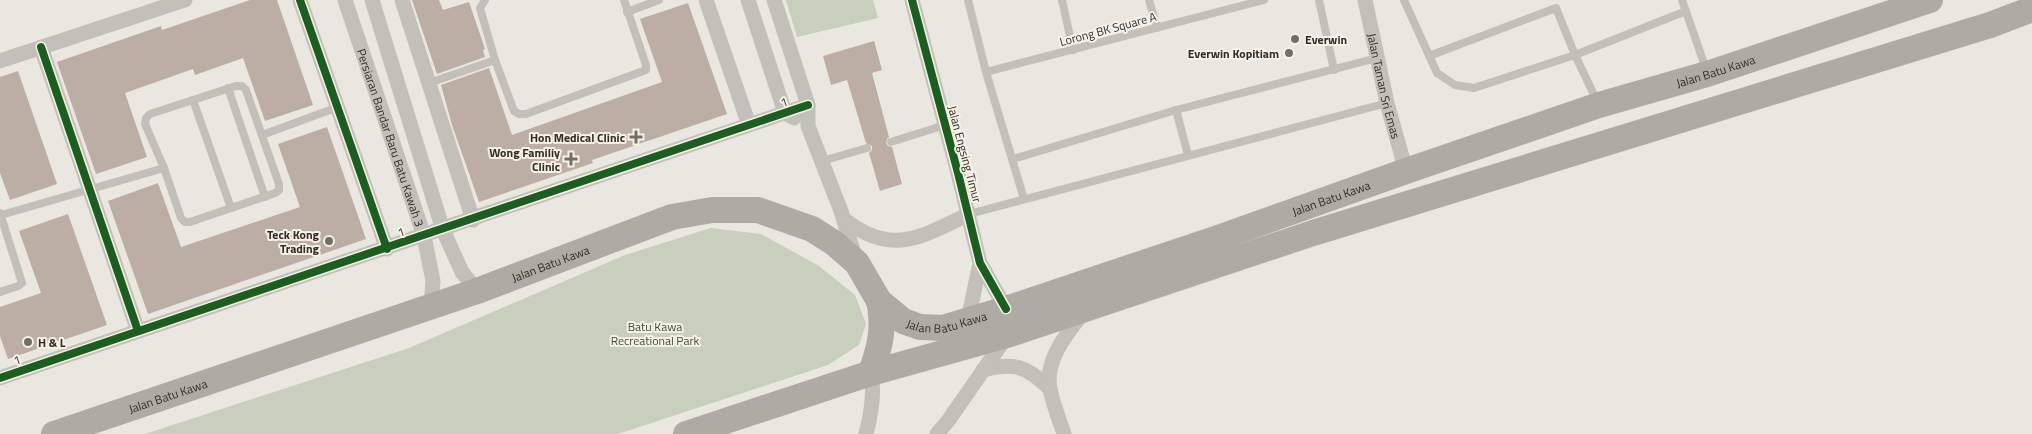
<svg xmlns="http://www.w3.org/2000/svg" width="2032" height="434" viewBox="0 0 2032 434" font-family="'Titillium Web',sans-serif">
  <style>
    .green { fill: #c8cfbc }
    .building { fill: #bcaea4 }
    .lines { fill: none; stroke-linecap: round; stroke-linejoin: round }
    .service { stroke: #c3bfb9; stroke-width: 8 }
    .minor { stroke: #c3bfb9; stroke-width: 15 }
    .trunk { stroke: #aeaaa4; stroke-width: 26 }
    .cycleway-casing { stroke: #f7f2e7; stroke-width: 11 }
    .cycleway { stroke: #1b5e20; stroke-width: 8 }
    .poi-dot { fill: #736e68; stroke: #f7f2e7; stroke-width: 2 }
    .labels { text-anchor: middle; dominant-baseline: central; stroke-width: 4; stroke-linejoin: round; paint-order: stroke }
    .street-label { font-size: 12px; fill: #332d28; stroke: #f7f2e7 }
    .poi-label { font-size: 12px; font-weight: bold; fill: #332d28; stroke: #f7f2e7; text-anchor: end }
    .park-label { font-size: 12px; fill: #3e4e2f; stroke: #f7f2e7 }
  </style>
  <rect width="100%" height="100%" fill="#eae7e0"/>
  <g class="green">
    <path d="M786,0H873L878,18L797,37Z"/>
    <path d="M711,228L761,234L819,266L855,295L866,324L859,345L828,365L618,434H145L409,348L625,255Z"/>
  </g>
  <g class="building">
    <path d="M250,0H277L313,105L265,121L243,58L195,75L193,69L125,93L147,157L96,174L57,62L161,26L162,30Z"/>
    <path d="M412,0H439L443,10L469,2L485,49L483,50L485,57L437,74Z"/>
    <path d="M688,3L727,114L592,160L593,163L479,202L452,125L441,85L489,68L512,135L662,82L640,19Z"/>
    <path d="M874,41L882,70L872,73L889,137L887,139L886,143L888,146L892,147L902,184L880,191L869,153L872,150V146L866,143L847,80L831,85L823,56Z"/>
    <path d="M18,71L57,184L10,200L0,173V77Z"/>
    <path d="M327,127L366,239L148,314L108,201L158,183L181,247L300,207L278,144Z"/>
    <path d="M68,214L107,325L8,359L0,336V307L41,293L19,231Z"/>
  </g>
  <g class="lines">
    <g class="service">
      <path d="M485,0L480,8L495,60L514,111L519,114H526L646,70V65L624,0"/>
      <path d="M968,0L986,72L1024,199"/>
      <path d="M1062,0L1073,50"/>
      <path d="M1149,0L1157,28"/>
      <path d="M1319,0L1334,70"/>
      <path d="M1404,0L1437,73L1455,85L1474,88L1575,55L1556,8L1429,56"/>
      <path d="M1682,0L1706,69"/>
      <path d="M627,12L659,0"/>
      <path d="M986,72L1264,0"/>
      <path d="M429,83L495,60"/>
      <path d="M236,86H242L246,90L279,184V190L275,193L190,222H185L181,218L164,168L145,124L146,118L150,114Z"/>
      <path d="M228,88L265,197"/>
      <path d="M193,100L231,208"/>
      <path d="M1597,101L1575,55L1686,11"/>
      <path d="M1176,110L1188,155"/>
      <path d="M262,135L338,107"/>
      <path d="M891,142L945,125"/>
      <path d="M1013,159L1176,110L1377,58"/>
      <path d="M822,161L867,148"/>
      <path d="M0,213L22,283L18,286L0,292"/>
      <path d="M969,214L1387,103"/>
      <path d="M1,215L164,168"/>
    </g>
    <g class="minor">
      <path d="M300,0L387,249"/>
      <path id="s1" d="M345,0L424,236L433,281L431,306"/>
      <path d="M372,0L443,230L462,272L477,291"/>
      <path d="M402,0L473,220"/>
      <path d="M706,0L749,125"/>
      <path d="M748,0L785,113L794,118"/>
      <path d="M774,0L808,105V126L841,211L856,260"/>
      <path d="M912,0L958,173L980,263L1006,309"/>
      <path id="s2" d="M1365,0L1387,103L1406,171"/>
      <path d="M41,47L138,331"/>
      <path d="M0,61L185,0"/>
      <path d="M844,219C891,257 921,237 969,214"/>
      <path d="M968,320L980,263"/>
      <path d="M983,370C1014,362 1027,366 1049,388"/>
      <path d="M0,378L808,105"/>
      <path d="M866,434C871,415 875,393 871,373"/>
      <path d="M937,434L948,421L1007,336"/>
      <path d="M1064,434C1059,419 1053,404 1050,389C1044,361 1067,333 1083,313"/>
    </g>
    <g class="trunk">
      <path d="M871,373C880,346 885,329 879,301"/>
      <path id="s3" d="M54,434L477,291L672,217L712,210H758L812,229L834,243L857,263L879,301L903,321L920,327L943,328L1006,309L1218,238L1406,171L1599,105L1707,74L1930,0"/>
      <path d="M686,434L871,373L1007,335L1313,233L1990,25L2032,9"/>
    </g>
    <defs>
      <g id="cycleway">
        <path d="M300,0L387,249"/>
        <path d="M912,0L958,173L980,263L1006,309"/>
        <path d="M41,47L138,331"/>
        <path d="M0,378L808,105"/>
      </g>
    </defs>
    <use href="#cycleway" class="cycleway-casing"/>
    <use href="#cycleway" class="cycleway"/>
  </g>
  <g class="poi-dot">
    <circle cx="1295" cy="39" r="5"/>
    <circle cx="1289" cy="53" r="5"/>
    <path d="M633.5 129.5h5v5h5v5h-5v5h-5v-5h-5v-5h5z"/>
    <path d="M568.5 151.5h5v5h5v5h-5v5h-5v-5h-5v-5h5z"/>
    <circle cx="329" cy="241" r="5"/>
    <circle cx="28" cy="342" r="5"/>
  </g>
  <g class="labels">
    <g class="street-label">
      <text transform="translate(1108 29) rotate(-15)">Lorong BK Square A</text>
      <text stroke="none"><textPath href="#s3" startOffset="1786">Jalan Batu Kawa</textPath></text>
      <text stroke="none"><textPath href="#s2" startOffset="88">Jalan Taman Sri Emas</textPath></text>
      <text transform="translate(784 102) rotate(-19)">1</text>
      <text stroke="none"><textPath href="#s1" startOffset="145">Persiaran Bandar Baru Batu Kawah 3</textPath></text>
      <text transform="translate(965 154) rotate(75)">Jalan Engsing Timur</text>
      <text stroke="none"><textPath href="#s3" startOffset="1381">Jalan Batu Kawa</textPath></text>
      <text transform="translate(401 232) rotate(-19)">1</text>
      <text stroke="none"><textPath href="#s3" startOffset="525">Jalan Batu Kawa</textPath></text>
      <text stroke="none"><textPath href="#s3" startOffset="976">Jalan Batu Kawa</textPath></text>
      <text transform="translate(17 360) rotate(-19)">1</text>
      <text stroke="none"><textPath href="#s3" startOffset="120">Jalan Batu Kawa</textPath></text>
    </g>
    <g class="poi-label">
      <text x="1305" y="39" text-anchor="start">Everwin</text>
      <text x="1279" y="53">Everwin Kopitiam</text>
      <text x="625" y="137">Hon Medical Clinic</text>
      <text x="560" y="152">Wong Familiy<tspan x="560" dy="14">Clinic</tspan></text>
      <text x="319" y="234">Teck Kong<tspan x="319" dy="14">Trading</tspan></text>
      <text x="38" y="342" text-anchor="start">H &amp; L</text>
    </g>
    <g class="park-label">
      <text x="655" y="326">Batu Kawa<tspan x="655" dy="14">Recreational Park</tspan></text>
    </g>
  </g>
</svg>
